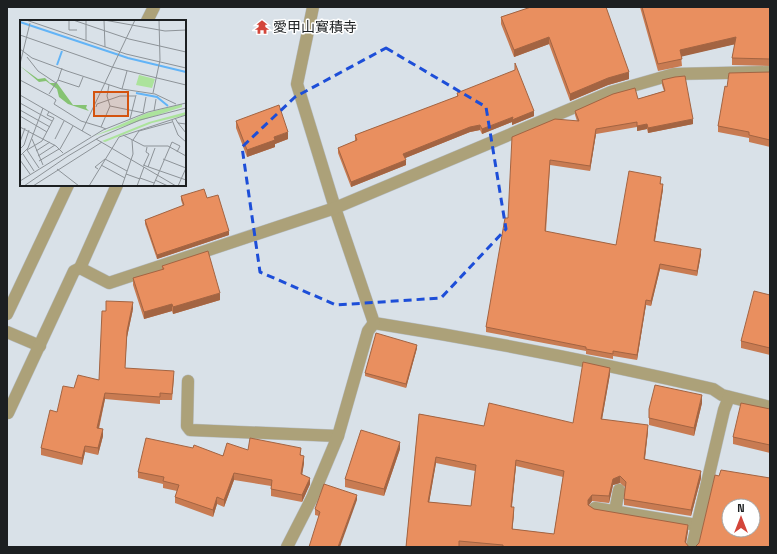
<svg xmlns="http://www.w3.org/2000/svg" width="777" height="554" viewBox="0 0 777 554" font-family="'Space Grotesk','Noto Sans JP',sans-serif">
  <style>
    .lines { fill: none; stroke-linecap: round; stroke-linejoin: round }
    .minor-casing { stroke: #b7bec4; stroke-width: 13 }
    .minor { stroke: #aca179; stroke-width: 12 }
    .wall { fill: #c87b52; fill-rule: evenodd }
    .shaded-wall { fill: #a36442 }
    .building { fill: #e98f5f; stroke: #a36442; fill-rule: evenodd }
    .marked { fill: none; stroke: #1d4ed8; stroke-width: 3; stroke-dasharray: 8 5; stroke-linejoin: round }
    .labels { text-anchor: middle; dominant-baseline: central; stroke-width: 3; stroke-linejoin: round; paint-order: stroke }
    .poi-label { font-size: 14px; fill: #1c1f21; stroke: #fff; text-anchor: start }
    .inset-river { fill: none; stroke: #62b4f7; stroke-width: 2 }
    .inset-road { fill: none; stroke: #8d9398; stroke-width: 1 }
    .view { fill: #d4530e; fill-opacity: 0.15; stroke: #d4530e; stroke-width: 2 }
    .inset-edge { fill: none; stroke: #1c1f21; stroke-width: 2 }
  </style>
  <rect width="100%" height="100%" fill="#d9e1e8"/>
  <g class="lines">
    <defs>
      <g id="minor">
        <path d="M313,7L297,84L335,208L374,323C488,341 601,363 713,389L722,395L770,407"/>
        <path d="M147,21L154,7"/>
        <path d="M80,268L117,185"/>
        <path d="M7,314L68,185"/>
        <path d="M7,332L40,346"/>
        <path d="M188,381L187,426L190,430L338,436"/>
        <path d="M8,413L74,271L80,268L109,283L335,208L611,92L674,74L770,72"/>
        <path d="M595,508L697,525"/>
        <path d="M615,511L619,490"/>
        <path d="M287,547L312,498L338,436L368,331L374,323"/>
        <path d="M692,547L724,410L729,397"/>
      </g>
    </defs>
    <use href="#minor" class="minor-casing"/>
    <use href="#minor" class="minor"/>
  </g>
  <g class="wall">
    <path d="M531,7L629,79L608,85L570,101L549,44L514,57L501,24V17Z"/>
    <path d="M640,7H770V66L732,65V58L735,44L681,56L682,66L658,71Z"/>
    <path d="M770,72V147L749,142V138L718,132V126L727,87Z"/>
    <path d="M662,80L693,124L648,133L647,129L637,131V127L596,134L590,171L550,165L546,232L616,245L661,182V184L663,189L655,241L701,254L697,276L660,269L651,306L646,305L637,360L613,356V359L586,354V351L486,332V327L508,218L577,121L575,115V111L638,99L664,91L662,85Z"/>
    <path d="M457,93L534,116L512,125V122L482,134L480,130L470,132L405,158L406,165L351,187L338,153V148L355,141V135L457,97Z"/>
    <path d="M236,121L288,139L275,144V147L247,157L236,128Z"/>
    <path d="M181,196L207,198L229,235L157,259L145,224V220L183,206L181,200Z"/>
    <path d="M162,266L220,300L173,314L172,311L144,319L133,285V278L162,270Z"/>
    <path d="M770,295V355L741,348V341Z"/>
    <path d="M133,309L127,337L125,368L174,378L172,400H160V404L105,399L99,429L103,436L98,455L85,452L82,465L41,455V448L57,412L74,388L99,380Z"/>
    <path d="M417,348L406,388L365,376V373Z"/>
    <path d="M610,374L602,419L648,431L645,459L701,478L691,516L624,505V499L625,487L620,483L613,485L609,503L592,501L589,505L594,509L688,531L686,544L689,547H406L419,414L484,426L573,423ZM436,463L475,471L471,506L429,502ZM516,466L563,477L554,534L512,529L514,513L512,507Z"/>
    <path d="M702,403L694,436L649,425V409Z"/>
    <path d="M770,409V453L733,444V437Z"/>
    <path d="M400,449L384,496L345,487V479Z"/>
    <path d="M248,450L301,454V455L304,463L302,475L310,484L302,502L271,496V486L234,480L224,507L217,504L213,517L175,503V497L177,491L163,488V484L138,478V472Z"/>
    <path d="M357,500L319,516L315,515V509Z"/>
  </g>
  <g class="shaded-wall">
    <path d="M549,37V44L514,57V50Z"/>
    <path d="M736,37V44L680,57V50Z"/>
    <path d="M629,72V79L608,85L570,101V94L608,78Z"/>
    <path d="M534,111V116L512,125V122L482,134V129L513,117Z"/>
    <path d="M693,119V124L648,133V128Z"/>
    <path d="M647,124V129L637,131V126Z"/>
    <path d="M480,125V130L470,132L403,159V154L470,127Z"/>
    <path d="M596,129V134L590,171V166Z"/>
    <path d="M288,132V139L275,144V147L247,157V150L274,137Z"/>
    <path d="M406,160V165L351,187V182Z"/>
    <path d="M663,184V189L654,246V241Z"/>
    <path d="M229,231V235L157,259V255Z"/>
    <path d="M701,249V254L697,276V271Z"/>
    <path d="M660,264V269L651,306V301Z"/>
    <path d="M220,293V300L173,314V307Z"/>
    <path d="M646,300V305L637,360V355Z"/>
    <path d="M133,302V309L127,337V331Z"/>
    <path d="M172,304V311L144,319V312Z"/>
    <path d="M417,345V348L406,388V384Z"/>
    <path d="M610,368V374L601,425V419Z"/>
    <path d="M105,393V399L97,435V428Z"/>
    <path d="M702,395V403L694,436V428Z"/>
    <path d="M648,425V431L644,465V459Z"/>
    <path d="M103,429V436L98,455V448Z"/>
    <path d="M400,442V449L384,496V489Z"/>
    <path d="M85,446V452L82,465V458Z"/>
    <path d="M304,456V463L301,481V474Z"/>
    <path d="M436,457V463L428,509V502Z"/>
    <path d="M516,460V466L511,513V507Z"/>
    <path d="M701,471V478L691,516V510Z"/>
    <path d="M234,473V480L224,507V500Z"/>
    <path d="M620,476V483L613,485L609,503V496L613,479Z"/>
    <path d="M310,478V484L302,502V495Z"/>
    <path d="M357,495V500L340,547H338Z"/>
    <path d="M592,495V501L588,506V500Z"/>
    <path d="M217,497V504L213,517V510Z"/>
    <path d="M514,507V513L512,535V529Z"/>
    <path d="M688,525V531L685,547V542Z"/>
  </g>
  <g class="building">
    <path d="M531,7H606L629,72L608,78L570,94L549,37L514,50L501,17Z"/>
    <path d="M642,7H770V59L732,58L736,37L680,50L682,59L658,64Z"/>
    <path d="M515,63L534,111L512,120L513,117L482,129L480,125L470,127L403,154L406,160L351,182L338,148L357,140L355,135L458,96L457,93L515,70Z"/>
    <path d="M770,72V140L749,135V132L718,126L725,86L727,87L729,73Z"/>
    <path d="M685,76L693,119L648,128L647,124L637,126V122L596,129L590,166L550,160L545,231L616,245L629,171L661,177L660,184H663L654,241L701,249L697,271L660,264L651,301L646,300L637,355L613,351V354L586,349V347L486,327L505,218H508L512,137L555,119L579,121L575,111L613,94L635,88L638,99L665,91L662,80L675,77Z"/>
    <path d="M279,105L288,132L274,137L275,140L247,150L236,121Z"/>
    <path d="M204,189L207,198L218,195L229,231L157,255L145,220L184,205L181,196Z"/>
    <path d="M208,251L220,293L173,307L172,304L144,312L133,278L164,269L162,266Z"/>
    <path d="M754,291L770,295V348L741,341Z"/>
    <path d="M106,301L133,302L127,331L125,368L174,371L172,394L160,393V397L105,393L97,428L103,429L98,448L85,446L82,458L41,448L50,410L57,412L63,386L74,388L78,375L99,380L102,311H106Z"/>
    <path d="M376,333L417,345L406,384L365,373Z"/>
    <path d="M583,362L610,368L601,419L648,425L644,459L701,471L691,510L624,499L626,482L620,476L613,479L609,496L592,495L588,500V505L594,509L688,525L685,542L689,547H503V545L459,541V547H406L419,414L484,426L489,403L573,423ZM436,457L476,465L471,506L428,502ZM516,460L564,471L554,534L512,529L514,507H511Z"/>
    <path d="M655,385L702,395L694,428L649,418V409Z"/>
    <path d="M741,403L770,409V445L733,437Z"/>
    <path d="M361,430L400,442L384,489L345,479Z"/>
    <path d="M146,438L193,448L194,445L223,456L227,443L248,450L250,438L301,448L300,455L304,456L301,474L310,478L302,495L271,489L272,480L234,473L224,500L217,497L213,510L175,497L179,485L163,481L164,477L138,472Z"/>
    <path d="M721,470L770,478V547H695L699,543L715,475L719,476ZM729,506H753V530H729Z"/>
    <path d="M324,484L357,495L338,547H309L320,512L315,509Z"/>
  </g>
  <path class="marked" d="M386,48L486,107L506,229L441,298L336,305L260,272L242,147L295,97Z"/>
  <defs>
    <symbol id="temple-bare" viewBox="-9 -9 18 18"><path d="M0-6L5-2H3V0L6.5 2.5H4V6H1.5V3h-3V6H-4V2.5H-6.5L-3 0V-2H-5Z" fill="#d3453a" stroke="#fff" stroke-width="2.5" paint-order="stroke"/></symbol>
  </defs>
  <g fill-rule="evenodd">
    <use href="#temple-bare" x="252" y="17" width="20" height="20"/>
  </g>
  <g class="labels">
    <g class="poi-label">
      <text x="273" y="27">愛甲山寳積寺</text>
    </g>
  </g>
  <g transform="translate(20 20)">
    <rect width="166" height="166" fill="#d9e1e8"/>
    <path d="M119,55L135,59L132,68L116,65ZM162,84V87L74,116L127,93ZM166,92V95L132,103L85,122L82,121L129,102Z" fill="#ace39c"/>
    <path d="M0,46L18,59L25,58L30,63H37L53,85H67L66,88L69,91L48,84L39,77L37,69L26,61L19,62Z" fill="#86c373"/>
    <path class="inset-river" d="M0,2L108,38L166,52M37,45L42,31M116,73L137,77L148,86"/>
    <path class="inset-road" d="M6,0L106,34L166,48M49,0V10H57M53,0L109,19L166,32M66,0V21M84,0L145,11L166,10M84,0L85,27M0,15L92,47L166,65M0,29L12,38L47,51L102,69L135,74L156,84M7,37L18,51L36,63M0,44L10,3M0,60L32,77L36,80L34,84L61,101L81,107M38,60L59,67L63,57M89,65L87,76L90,86L124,93M102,69L107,51M133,73L140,40L139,0M29,74L38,60L42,48M0,75L71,116M0,83L32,101M76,87L77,84L100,76H115M0,90L30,107M134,91L136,79M123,93L126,77M0,96L27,112M155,98L158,103L166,104M110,99L116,75M152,100L158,115L166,122M158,103L166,113M0,107L36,126L43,133M86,109L81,107L90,86M62,111L115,0M103,115L124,126H148L166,136M12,119L23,145M35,119L44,101M76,119L156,166M113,120L119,111L152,102M0,122L5,108M0,129L4,125L9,110M40,129L53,106M16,131L30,122M3,134L14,151M0,136L8,128L23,88M18,136L35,125M85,139L107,151M143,139L166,148M0,140L10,154M19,141L39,129M81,145L105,158M123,145L166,160M124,145L129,134L126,132L127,127M128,147L135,128M19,148L7,130L22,121L34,98L27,95L29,92M37,149L59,166M78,149L75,147L85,139M106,154L120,159M120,158L134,163M135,160L148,166M0,161L83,110L128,92L166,83M4,166L48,136L80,117L120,100L166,88M13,166L82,122M69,166L99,117L166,95M102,166L113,134L112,120M117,166L124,147M133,166L152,122L160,126L157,132M158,166L166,148"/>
    <path class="view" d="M74,72H108V96H74Z"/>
    <rect width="166" height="166" class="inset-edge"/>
  </g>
  <rect width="777" height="554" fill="none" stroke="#1c1f21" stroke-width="16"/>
  <g transform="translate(741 518)"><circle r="19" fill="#ffffff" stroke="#a4a5a6"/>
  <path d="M0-3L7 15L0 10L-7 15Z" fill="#d3453a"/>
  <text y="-6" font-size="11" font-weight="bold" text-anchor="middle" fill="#1c1f21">N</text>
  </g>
</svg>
